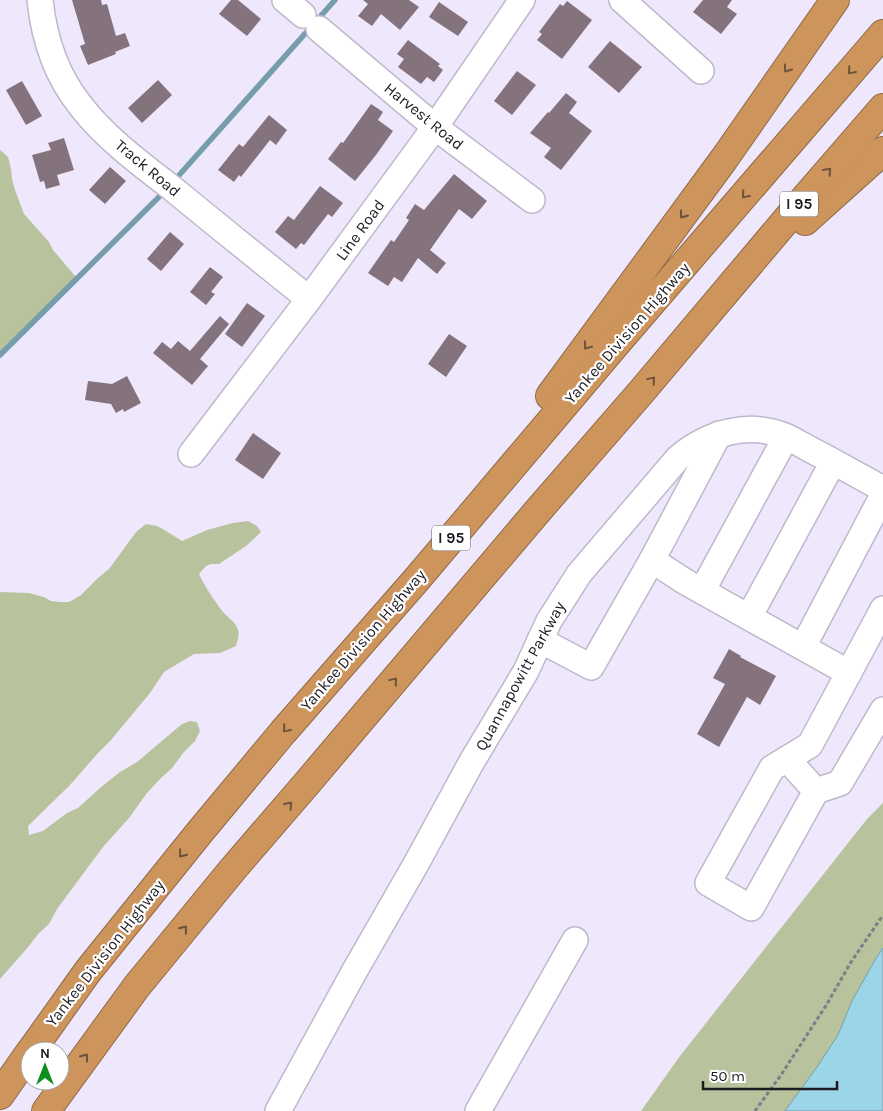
<svg xmlns="http://www.w3.org/2000/svg" width="883" height="1111" viewBox="0 0 883 1111" font-family="Karla,sans-serif">
  <style>
    .green { fill: #b8c29c }
    .water { fill: #9bd5e7; stroke: #759dac }
    .lines { fill: none; stroke-linecap: round; stroke-linejoin: round }
    .stream { stroke: #759dac; stroke-width: 5.5 }
    .building { fill: #84727d }
    .minor-casing { stroke: #beb8cb; stroke-width: 28 }
    .highway-casing { stroke: #8f6a47; stroke-width: 30 }
    .path { stroke: #807c8a; stroke-width: 3; stroke-dasharray: 4 2.5; stroke-linecap: butt }
    .minor { stroke: #fff; stroke-width: 25 }
    .highway { stroke: #cd945b; stroke-width: 28 }
    .oneway { stroke: #6c513c }
    .labels { text-anchor: middle; dominant-baseline: central; stroke-width: 4.5; stroke-linejoin: round; paint-order: stroke }
    .shield { fill: #fff; stroke: #615f64; stroke-width: 1 }
    .shield-label { font-size: 15px; font-weight: bold; fill: #1d1b22 }
    .street-label { font-size: 16px; fill: #1d1b22; stroke: #fff }
  </style>
  <rect width="100%" height="100%" fill="#efe8fd"/>
  <g class="green">
    <path d="M0,150L8,157L11,169L12,179L15,190L24,214L49,242L53,250L76,277L66,291L53,302L40,318L25,330L17,341L0,354Z"/>
    <path d="M248,521L257,526L261,532L246,546L219,564H211L206,566L199,574C205,587 214,600 223,612C228,618 236,622 238,630C240,635 237,641 236,646L220,653L194,654L164,672L150,693L111,740L98,753L70,785L28,826L29,835L43,831L67,813L78,808L100,788L120,772L137,762L182,724L190,721L197,722L200,731L195,741L184,752L172,768L161,778L147,793L129,818L103,847L57,909L49,924L39,933L29,946L0,979V592L29,593L44,597L51,601L60,602H69L81,595L98,578L109,569L136,532L146,524C150,525 155,525 159,527C167,531 174,536 182,541L207,530L233,523Z"/>
    <path d="M883,803V948L875,960L852,1001L838,1035L817,1067L785,1111H641L680,1056L867,819Z"/>
  </g>
  <path class="water" d="M883,948V1111H785L817,1067L838,1035L852,1001L875,960Z"/>
  <g class="lines">
    <g class="stream">
      <path d="M173,182L335,0"/>
      <path d="M0,355L165,191"/>
    </g>
  </g>
  <g class="building">
    <path d="M72,0H101L102,5L107,4L116,36L125,33L130,46L115,52L116,54L88,65L80,46L85,44Z"/>
    <path d="M231,0H238L261,19L247,36L219,14Z"/>
    <path d="M363,0H409L419,7L400,30L381,14L372,26L358,16L368,4Z"/>
    <path d="M703,0H732L727,7L737,14L721,34L693,12Z"/>
    <path d="M567,1L592,20L562,59L537,40L542,34L539,32L560,4L563,6Z"/>
    <path d="M439,2L468,22L458,36L429,17Z"/>
    <path d="M408,40L440,64L438,66L443,70L434,82L427,77L421,84L398,67L404,59L397,54Z"/>
    <path d="M610,41L642,67L619,93L588,67Z"/>
    <path d="M517,71L536,85L512,115L494,101Z"/>
    <path d="M158,80L172,95L142,123L128,108Z"/>
    <path d="M22,81L42,116L26,125L6,90Z"/>
    <path d="M566,93L577,102L569,113L592,131L561,170L544,157L551,148L530,133L548,112L549,113Z"/>
    <path d="M371,104L383,112L378,120L393,131L376,155L355,181L328,159L341,142L343,143Z"/>
    <path d="M269,115L287,130L276,145L270,140L241,177L239,175L234,182L218,170L239,144L243,147Z"/>
    <path d="M64,138L74,170L57,175L60,185L46,189L44,181L40,182L32,155L51,150L48,143Z"/>
    <path d="M110,167L126,181L105,204L89,190Z"/>
    <path d="M454,174L487,201L472,219L459,209L430,250L446,263L437,274L418,258L402,282L394,277L388,286L368,273L391,240L394,242L409,220L406,218L415,204L424,210Z"/>
    <path d="M320,186L343,203L332,217L328,214L304,245L301,243L296,249L275,232L288,216L294,220Z"/>
    <path d="M170,232L184,244L161,271L147,259Z"/>
    <path d="M210,267L223,277L211,292L215,294L206,305L190,292Z"/>
    <path d="M247,303L265,316L242,347L225,334Z"/>
    <path d="M220,316L229,324L200,359L208,366L192,385L153,353L162,342L171,349L178,341L190,351Z"/>
    <path d="M449,334L467,346L446,377L428,364Z"/>
    <path d="M127,376L141,403L124,412L123,409L116,413L111,404L85,400L88,381L112,384Z"/>
    <path d="M253,433L281,453L263,479L235,460Z"/>
    <path d="M729,649L741,656L740,657L776,676L760,705L747,697L719,747L697,734L725,684L713,678Z"/>
  </g>
  <g class="lines">
    <defs>
      <g id="minor">
        <path d="M40,0C44,38 56,75 80,105C104,137 142,165 173,189C218,226 264,263 309,299"/>
        <path d="M285,0L303,15"/>
        <path d="M622,0L701,71"/>
        <path d="M319,29L435,127L532,200"/>
        <path d="M719,434L652,560L684,581L849,673"/>
        <path d="M191,454L309,299L435,127L522,0"/>
        <path d="M702,591L786,437"/>
        <path d="M883,609L810,745L772,768L708,883L751,908L816,791L840,783L883,710"/>
        <path d="M749,617L833,462"/>
        <path d="M540,640L591,667L652,560"/>
        <path d="M803,647L883,495"/>
        <path d="M787,759L816,791"/>
        <path d="M278,1111L354,972L416,864L471,763L526,671L549,621L579,574L678,458C708,433 748,421 785,436C798,442 810,450 823,456C843,467 863,478 883,489"/>
        <path d="M478,1111L575,940"/>
      </g>
      <g id="highway">
        <path d="M805,221L883,151"/>
        <path d="M550,396L724,159L835,0"/>
        <path d="M31,1051L88,971L199,833L283,732L417,579L615,345L883,34"/>
        <path d="M0,1095L30,1052"/>
        <path d="M46,1111L137,986L233,869L308,782L536,513L642,391L793,212L883,108"/>
      </g>
    </defs>
    <use href="#minor" class="minor-casing"/>
    <use href="#highway" class="highway-casing"/>
    <path class="path" d="M755,1111L781,1075L827,1004L851,962L883,915"/>
    <use href="#minor" class="minor"/>
    <use href="#highway" class="highway"/>
  </g>
  <defs><path id="oneway-chevron" d="M-2-3.5L2.5 0L-2 3.5" fill="none" stroke-width="1.6" stroke-linecap="round" stroke-linejoin="round" transform="scale(1.25)"/></defs>
  <g class="oneway">
    <use href="#oneway-chevron" transform="translate(787 69) rotate(125)"/>
    <use href="#oneway-chevron" transform="translate(851 71) rotate(131)"/>
    <use href="#oneway-chevron" transform="translate(828 171) rotate(-49)"/>
    <use href="#oneway-chevron" transform="translate(745 195) rotate(130)"/>
    <use href="#oneway-chevron" transform="translate(683 215) rotate(126)"/>
    <use href="#oneway-chevron" transform="translate(587 346) rotate(127)"/>
    <use href="#oneway-chevron" transform="translate(652 380) rotate(-50)"/>
    <use href="#oneway-chevron" transform="translate(394 681) rotate(-50)"/>
    <use href="#oneway-chevron" transform="translate(286 729) rotate(131)"/>
    <use href="#oneway-chevron" transform="translate(289 805) rotate(-49)"/>
    <use href="#oneway-chevron" transform="translate(182 854) rotate(129)"/>
    <use href="#oneway-chevron" transform="translate(184 929) rotate(-51)"/>
    <use href="#oneway-chevron" transform="translate(85 1057) rotate(-54)"/>
  </g>
  <g class="labels">
    <g class="shield">
      <rect x="780" y="191.5" width="38" height="25" rx="4"/>
      <rect x="432" y="525.5" width="38" height="25" rx="4"/>
    </g>
    <g class="shield-label">
      <text x="799" y="204">I 95</text>
      <text x="451" y="538">I 95</text>
    </g>
    <g class="street-label">
      <text transform="translate(424 116) rotate(39)">Harvest Road</text>
      <text transform="translate(148 168) rotate(40)">Track Road</text>
      <text transform="translate(360 230) rotate(-54)">Line Road</text>
      <text transform="translate(627 333) rotate(-49)">Yankee Division Highway</text>
      <text transform="translate(363 640) rotate(-49)">Yankee Division Highway</text>
      <text transform="translate(520 676) rotate(-61)">Quannapowitt Parkway</text>
      <text transform="translate(105 953) rotate(-52)">Yankee Division Highway</text>
    </g>
  </g>
  <g transform="translate(45 1066)"><circle r="24" fill="#ffffff" stroke="#a5a4a7"/>
  <path d="M0-4L9 19L0 12L-9 19Z" fill="#0d8e1d"/>
  <text y="-8" font-size="14" font-weight="bold" text-anchor="middle" fill="#1d1b22">N</text>
  </g>
  <path d="M703 1081v8h134v-8" fill="none" stroke="#1d1b22" stroke-width="2.5"/>
  <text x="710" y="1081" font-size="15" fill="#1d1b22" stroke="#ffffff" stroke-width="4" paint-order="stroke">50 m</text>
</svg>
